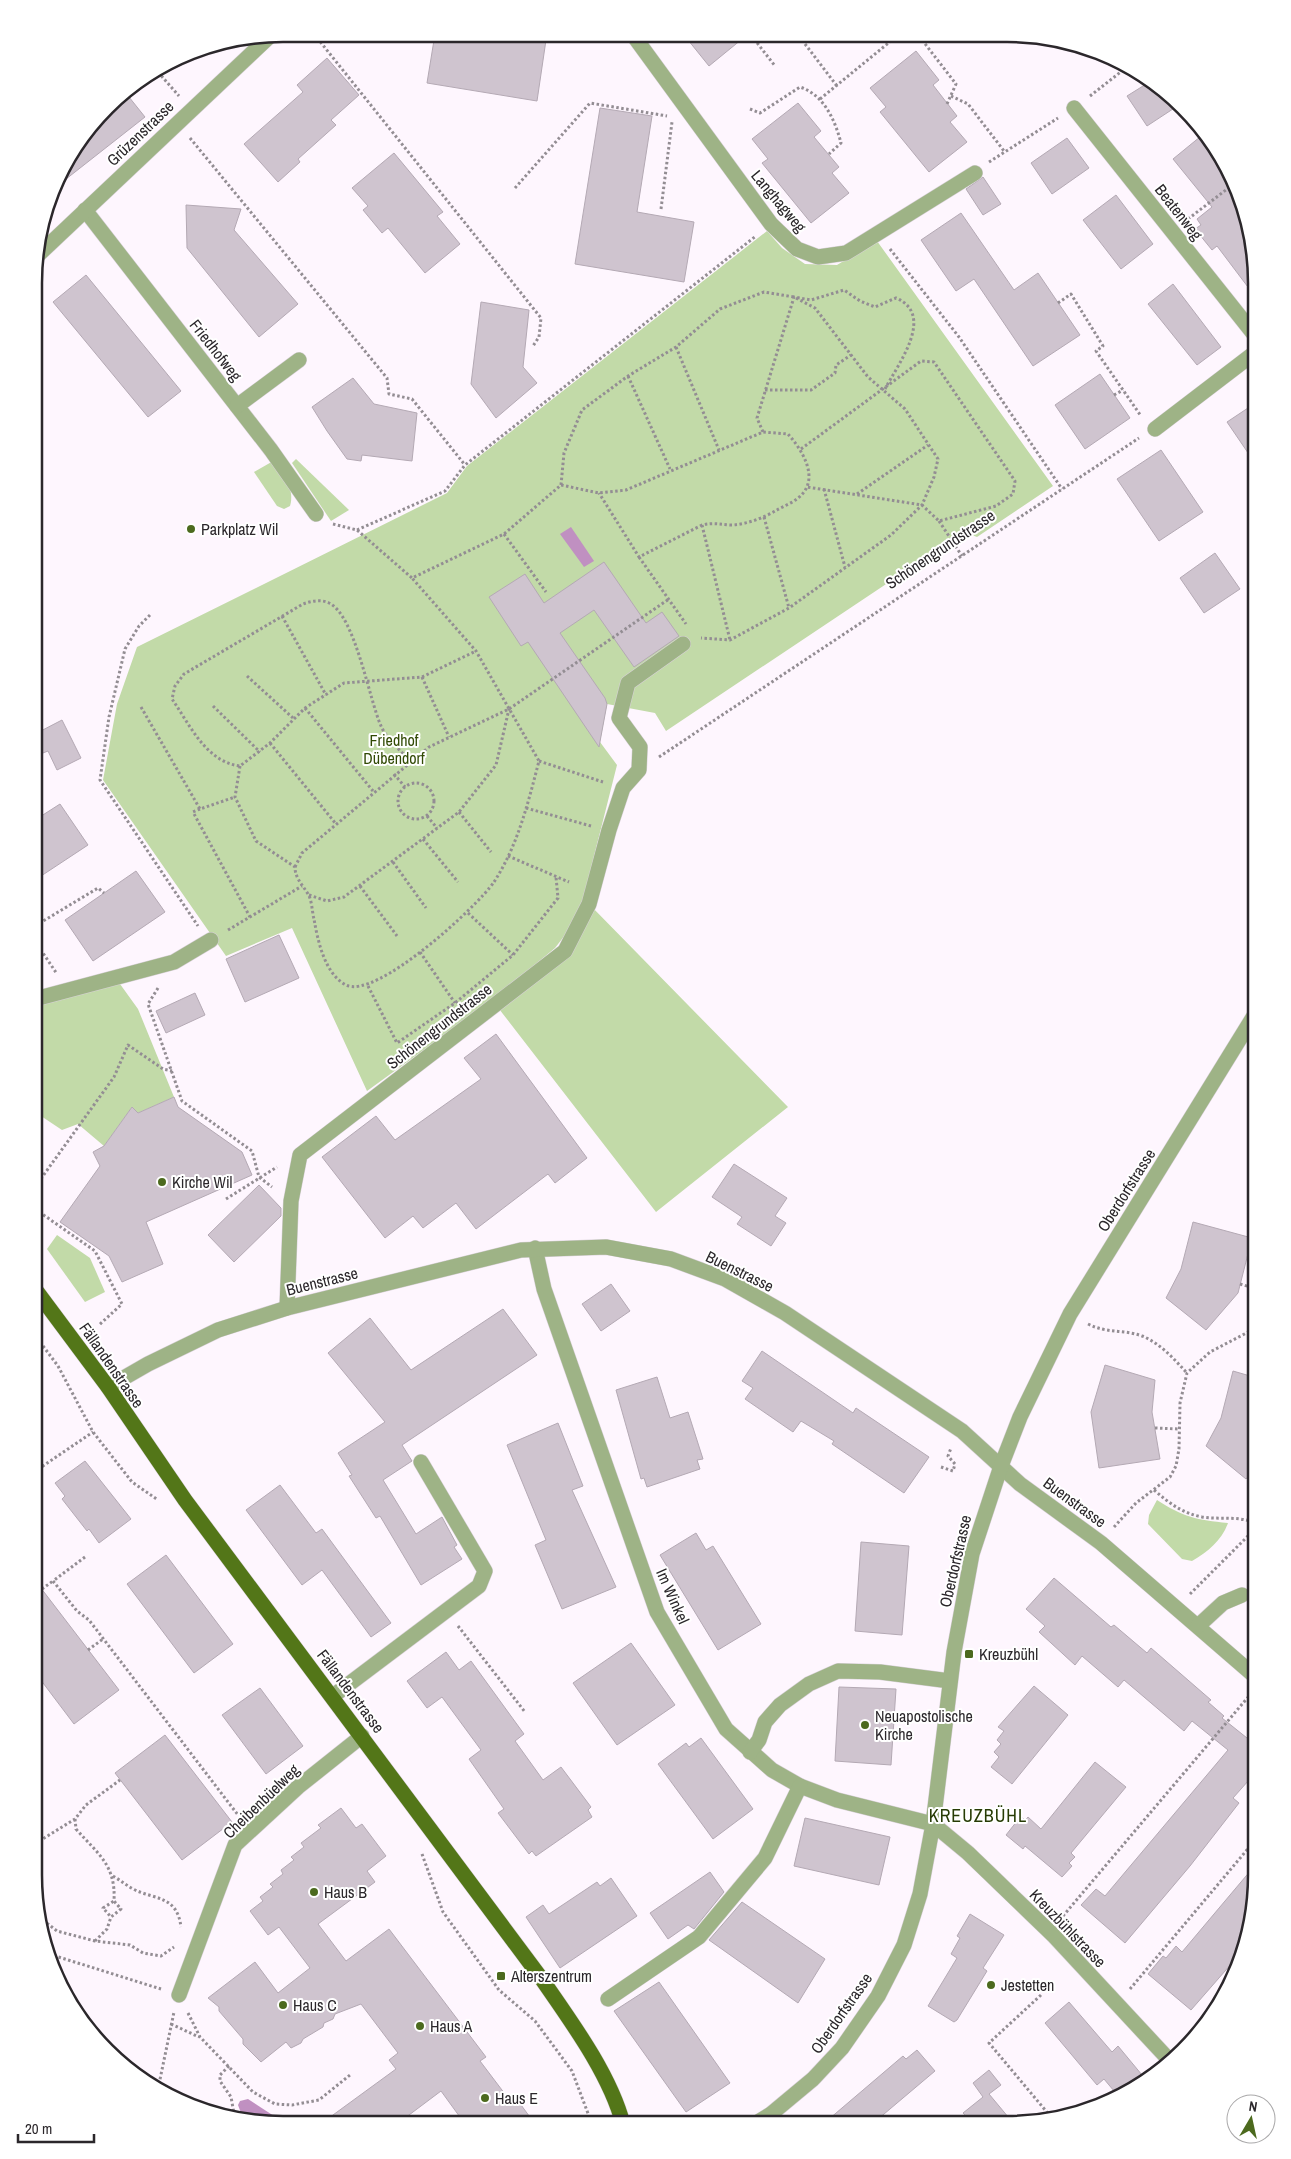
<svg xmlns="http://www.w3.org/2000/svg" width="1291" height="2159" viewBox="0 0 1291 2159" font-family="'Archivo Narrow',sans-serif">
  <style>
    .green { fill: #c2daa8 }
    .water { fill: #c090c1 }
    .building { fill: #cfc4cf; stroke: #b4a9b4 }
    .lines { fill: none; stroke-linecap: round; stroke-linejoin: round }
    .minor-casing { stroke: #d8d1d8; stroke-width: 16 }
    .major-casing { stroke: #d8d1d8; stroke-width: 16 }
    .path { stroke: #938d93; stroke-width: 3; stroke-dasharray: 2.5 2.5; stroke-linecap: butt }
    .minor { stroke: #9eb386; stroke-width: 15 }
    .major { stroke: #537618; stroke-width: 15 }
    .poi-dot { fill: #4c6a1e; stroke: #fff; stroke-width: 2 }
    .labels { text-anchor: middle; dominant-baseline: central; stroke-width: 4; stroke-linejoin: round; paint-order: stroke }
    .street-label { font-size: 16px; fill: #2b272b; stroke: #fff }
    .poi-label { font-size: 16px; fill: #2b272b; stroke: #fff; text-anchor: start }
    .park-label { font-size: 16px; fill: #314904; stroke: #fff }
    .neighbourhood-label { font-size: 18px; letter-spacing: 1px; fill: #273b05; stroke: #fff }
    .rim { fill: none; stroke: #2b272b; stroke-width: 2.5 }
  </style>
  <rect width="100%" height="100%" fill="#fef6fe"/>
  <g class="green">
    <path d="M767,231L782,248L805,264L837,265L877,241L1053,486L977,537L964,532L666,731L655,713L607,704L600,742L617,765L583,900L572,926L555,948L494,999L367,1091L292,928L226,956L103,780L117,704L137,647L447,493L467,466Z"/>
    <path d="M296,459L349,510L331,521L292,463Z"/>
    <path d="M275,460C284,473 295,490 290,506L284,509L277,506L254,472Z"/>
    <path d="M589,904L788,1107L656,1212L496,1005L565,951Z"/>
    <path d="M120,984L138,1009L174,1097L138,1113L132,1107L104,1146L78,1124L62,1130L35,1112V1006Z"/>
    <path d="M57,1235L90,1258L105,1292L85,1302L47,1249Z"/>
    <path d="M1157,1500C1183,1517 1197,1520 1228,1523C1222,1540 1208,1552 1192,1561L1182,1559L1148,1524L1149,1515Z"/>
  </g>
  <g class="water">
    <path d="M571,527L594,561L584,567L560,534Z"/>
    <path d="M248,2099L274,2116L271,2123L244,2121L238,2105L240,2101Z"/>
  </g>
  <g class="building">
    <path d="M435,34H508L546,40L537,101L427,83Z"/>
    <path d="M684,35H747L709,66Z"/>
    <path d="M916,51L939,80L933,85L957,116L950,122L967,142L929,172L880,112L886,107L870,88Z"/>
    <path d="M327,58L359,95L331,120L336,125L298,159L300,162L278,182L244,144L303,92L297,85Z"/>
    <path d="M1151,81L1160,86L1179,105L1147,126L1127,96Z"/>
    <path d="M125,92L145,117L61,183L58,179L60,173L119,96Z"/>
    <path d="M798,103L821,131L814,137L839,167L832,173L849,193L811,223L762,163L768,159L752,139Z"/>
    <path d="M600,108L652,116L637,212L694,222L684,282L575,264Z"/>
    <path d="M1206,132L1238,188L1257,284V299L1217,246L1212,250L1195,229L1201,225L1197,219L1212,207L1173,159Z"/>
    <path d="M1067,138L1089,168L1052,194L1031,163Z"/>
    <path d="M394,153L443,212L437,216L460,244L425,273L388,228L382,233L363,210L368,206L352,188Z"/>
    <path d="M983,177L1001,204L983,215L966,189Z"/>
    <path d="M1116,195L1153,244L1121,269L1083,220Z"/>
    <path d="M186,205L241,209L234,230L298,304L259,337L187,248Z"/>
    <path d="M961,213L1014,290L1038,273L1080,335L1033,366L974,279L956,291L921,240Z"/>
    <path d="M86,275L181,391L148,417L53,302Z"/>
    <path d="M1173,284L1221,347L1197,365L1148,304Z"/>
    <path d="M481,302L529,310L523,367L537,383L496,418L471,384Z"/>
    <path d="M1100,374L1130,418L1085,449L1055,405Z"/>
    <path d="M353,378L374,404L417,413L412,461L362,455L361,461L347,459L327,431L312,407Z"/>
    <path d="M1257,402V466L1227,422Z"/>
    <path d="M1161,450L1203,512L1159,541L1117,479Z"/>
    <path d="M1215,553L1240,589L1204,613L1180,578Z"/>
    <path d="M604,562L646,623L662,612L679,636L634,667L594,610L560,633L605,698L607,704L599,747L528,642L521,646L489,597L525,574L544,603Z"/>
    <path d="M62,720L81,758L57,770L48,751L43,753L35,734Z"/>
    <path d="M60,804L88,845L35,880V820Z"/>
    <path d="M136,871L165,912L93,961L65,920Z"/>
    <path d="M279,935L299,978L245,1002L226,959Z"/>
    <path d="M195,993L205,1015L166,1033L156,1011Z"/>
    <path d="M496,1034L587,1158L555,1183L548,1174L476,1229L456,1203L423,1228L413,1216L385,1238L322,1157L376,1116L395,1140L481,1079L464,1058Z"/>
    <path d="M174,1097L178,1107L242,1152L252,1175L146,1222L163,1264L122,1282L109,1256L60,1222L100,1166L93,1152L104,1146L132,1107L138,1113Z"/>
    <path d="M734,1164L787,1198L775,1216L786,1223L771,1246L737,1224L742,1217L712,1197Z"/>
    <path d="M259,1185L281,1208V1216L234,1262L208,1235Z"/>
    <path d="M1193,1222L1252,1238L1238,1293L1206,1330L1166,1298L1181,1269Z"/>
    <path d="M611,1284L630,1311L601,1331L582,1304Z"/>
    <path d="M503,1309L537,1355L402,1445L412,1461L383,1480L416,1534L442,1517L457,1545L454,1547L462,1559L421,1585L380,1516L376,1518L349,1476L352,1475L338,1453L385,1422L328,1353L370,1318L411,1370Z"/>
    <path d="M762,1351L853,1413L856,1408L929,1457L904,1493L832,1444L834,1441L801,1421L793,1432L745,1399L753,1388L742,1381Z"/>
    <path d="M1105,1365L1155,1380L1152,1412L1160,1459L1099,1468L1091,1412Z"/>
    <path d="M1233,1371L1257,1378V1466L1246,1479L1206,1446L1221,1418Z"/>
    <path d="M657,1377L670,1418L688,1412L703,1459L697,1460L700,1469L647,1487L644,1478L641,1479L616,1390Z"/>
    <path d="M558,1423L583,1486L572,1490L616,1587L562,1609L535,1545L546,1540L507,1445Z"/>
    <path d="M85,1461L131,1519L99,1543L89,1529L87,1531L62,1499L65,1496L55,1483Z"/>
    <path d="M280,1485L316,1533L322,1529L391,1623L371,1637L322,1570L302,1585L246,1510Z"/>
    <path d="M696,1533L706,1550L713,1546L761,1624L718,1650L660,1555Z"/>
    <path d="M861,1542L909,1546L902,1635L855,1631Z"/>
    <path d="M166,1555L233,1644L194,1673L127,1584Z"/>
    <path d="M1054,1578L1111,1627L1114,1625L1147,1653L1151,1648L1211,1700L1208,1702L1224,1716L1222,1718L1257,1746V1771L1233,1798L1239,1803L1190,1866L1125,1943L1081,1905L1096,1889L1105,1896L1228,1750L1192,1721L1184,1731L1124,1680L1118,1687L1082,1656L1075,1665L1039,1632L1045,1626L1026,1609Z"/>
    <path d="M34,1579L119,1690L74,1724L34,1671Z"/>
    <path d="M631,1643L675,1705L617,1745L573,1683Z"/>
    <path d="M446,1652L459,1670L471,1661L524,1734L515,1741L543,1780L561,1767L591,1807L588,1810L592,1817L536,1856L532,1851L529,1854L498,1813L504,1809L469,1759L481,1750L442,1697L427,1708L407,1681Z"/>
    <path d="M1034,1686L1068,1715L1012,1784L991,1767L999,1757L994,1752L1001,1744L997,1740L1004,1731L998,1727Z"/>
    <path d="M839,1687L896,1689L891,1765L835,1761Z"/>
    <path d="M260,1688L303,1746L266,1774L222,1715Z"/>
    <path d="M165,1735L232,1822L182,1860L115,1773Z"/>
    <path d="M701,1738L753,1809L713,1839L658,1764L686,1743L689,1747Z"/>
    <path d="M1095,1762L1126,1787L1071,1853L1075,1857L1069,1863L1072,1866L1062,1877L1025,1846L1023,1849L1006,1835L1021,1816L1025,1820L1028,1817L1041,1829Z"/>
    <path d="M341,1808L356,1828L362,1824L386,1856L367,1871L375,1882L318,1924L346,1961L389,1929L486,2057L480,2061L508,2098L513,2094L535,2124H465L441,2091L397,2124L322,2123L396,2069L389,2060L398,2053L361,2004L335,2014L333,2019L324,2023L323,2027L303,2039L301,2043L291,2048L286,2042L261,2062L243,2044V2039L219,2011V2007L208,1998L255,1962L278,1993L310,1968L279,1927L268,1935L250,1911L263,1901L260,1897L273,1887L270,1884L283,1874L281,1870L294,1860L291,1857L304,1847L301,1843L321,1828L318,1825Z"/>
    <path d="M805,1818L890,1837L879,1885L794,1866Z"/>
    <path d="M1257,1863V1892L1246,1947L1191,2010L1148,1974L1163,1956L1166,1958L1176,1946L1182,1952Z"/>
    <path d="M710,1872L724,1892L694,1929L688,1925L668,1939L650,1913Z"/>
    <path d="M611,1878L637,1916L560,1968L526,1917L543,1905L549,1914L597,1882L600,1886Z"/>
    <path d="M742,1902L825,1959L798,2003L709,1940Z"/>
    <path d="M970,1914L1004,1935L983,1968L987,1971L957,2020L954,2022L928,2006L957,1958L951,1954L960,1938L957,1936Z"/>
    <path d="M659,1982L730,2083L686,2112L614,2011Z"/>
    <path d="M1069,2002L1112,2052L1118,2046L1147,2081L1119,2097L1104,2079L1097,2085L1045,2023Z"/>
    <path d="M917,2050L935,2071L871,2125H822L903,2056L906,2059Z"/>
    <path d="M989,2070L1001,2085L989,2094L1014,2124L974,2125L963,2113L983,2097L973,2083Z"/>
  </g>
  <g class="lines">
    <defs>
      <g id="minor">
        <path d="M633,35L771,224L797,249L818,257L846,253L975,173"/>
        <path d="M1074,108L1257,338"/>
        <path d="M85,210L271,450L316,514"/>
        <path d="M36,257L270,36"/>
        <path d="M237,406L299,360"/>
        <path d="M1155,429L1257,351"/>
        <path d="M35,999L174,962L211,940"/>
        <path d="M535,1248L544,1289L657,1612L726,1729L772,1770L800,1786L837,1800L933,1824L968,1853L1053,1935L1171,2062"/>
        <path d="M287,1308L291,1201L300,1155L565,951L589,904L609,830L623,788L639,770L640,747L619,718L628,683L683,644"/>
        <path d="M108,1387L148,1364L218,1330L287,1308L521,1250L606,1247L671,1259L725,1279L785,1313L962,1431L1020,1484L1101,1543L1257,1678"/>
        <path d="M1198,1626L1223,1603L1242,1595"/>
        <path d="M333,1696L479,1586L485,1571L421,1462"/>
        <path d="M750,1752L759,1740L765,1722L780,1705L809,1684L838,1671L880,1672L950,1681"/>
        <path d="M179,1995L235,1845L298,1787L362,1736"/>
        <path d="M608,1999L699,1937L765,1858L800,1786"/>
        <path d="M753,2125L771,2114L813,2079L842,2048L878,1996L904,1945L920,1894L933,1824L954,1652L972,1554L1001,1466L1020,1417L1070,1314L1257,1011"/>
      </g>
      <path id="major" d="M35,1289L108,1387L185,1500L541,1978C570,2020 610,2074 623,2124"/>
    </defs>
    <use href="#minor" class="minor-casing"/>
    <use href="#major" class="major-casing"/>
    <g class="path">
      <path d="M314,34L541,318L539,337L533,346"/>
      <path d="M751,35L775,66"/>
      <path d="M919,36L956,84L947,104"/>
      <path d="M805,44L837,86"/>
      <path d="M158,72L179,96"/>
      <path d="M951,96L968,104L1004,151"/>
      <path d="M1090,96L1127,67"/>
      <path d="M820,99L897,36"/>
      <path d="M750,109L760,113L800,87C824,95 835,120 841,143L829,154"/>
      <path d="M190,138L387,378L389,394L412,399L465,465"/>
      <path d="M989,162L1058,118"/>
      <path d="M515,188L590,103L667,116"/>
      <path d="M661,209L672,122"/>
      <path d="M1188,219L1235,183"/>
      <path d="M890,249L959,337L1062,489"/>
      <path d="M1058,303L1071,294L1103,346L1096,351L1141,416"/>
      <path d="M676,347L719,450"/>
      <path d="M628,376L670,469"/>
      <path d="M765,390H811L835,373L836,365L851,355"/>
      <path d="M1114,395L1123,390"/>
      <path d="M763,432L757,418L794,297L811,300L844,290L860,301L875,307L896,298C936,315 898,364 885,389"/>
      <path d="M801,449L921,361L934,362L1015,481L1013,494L996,506L939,521L922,505L807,487"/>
      <path d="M561,485L564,453L582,410L628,376L676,347L720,309L764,292L794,297L815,308L868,377L905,409L938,459L934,477L922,505L891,535L789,608L730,640L701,638"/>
      <path d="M824,489L845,567"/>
      <path d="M857,494L928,445"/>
      <path d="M764,517L789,608"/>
      <path d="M939,521L962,556"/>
      <path d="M333,524L357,530L412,578L504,534L561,485L599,493L626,490L763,432L788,434C803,451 821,480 798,498C792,503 784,506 777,510C765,517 748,524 733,525C722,525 714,522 702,525L639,557L599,493"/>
      <path d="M702,525L730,640"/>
      <path d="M357,530L445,491L465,465L756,236"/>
      <path d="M504,534L546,592"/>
      <path d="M639,557L686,624"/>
      <path d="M150,615L139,626L125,649L109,717L100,780L198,926"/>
      <path d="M282,616L326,695"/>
      <path d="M247,676L293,718"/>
      <path d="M422,677L449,737"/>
      <path d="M213,706L260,752"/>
      <path d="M141,707L200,809L235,797"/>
      <path d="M305,708L373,791"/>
      <path d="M270,743L336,824"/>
      <path d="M659,757L1139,438"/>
      <path d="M410,761C401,751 386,738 381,726C369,699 355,615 329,603C321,599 311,601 303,604L184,674L175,686L172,699C190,725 206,762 240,766L270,743L305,708L344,683L422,677L476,651"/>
      <path d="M539,761L603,782"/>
      <path d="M240,766L235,797L256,841L295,867C295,878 302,884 308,894C312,900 312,912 314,919C318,942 325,974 346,985C376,1000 477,907 494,882C518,845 528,803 539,761L476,651L412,578"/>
      <path d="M394,774L405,787"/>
      <circle cx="416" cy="801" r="18"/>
      <path d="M526,808L591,826"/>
      <path d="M200,809L193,812L250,917"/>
      <path d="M459,812L491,852"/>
      <path d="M427,816L437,828"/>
      <path d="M423,839L458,882"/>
      <path d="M508,856L569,882"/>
      <path d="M393,862L426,908"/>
      <path d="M295,867L302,853L429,747L509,709L669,599"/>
      <path d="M360,886L397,936"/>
      <path d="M309,895L327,901L344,897L459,812L496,765L509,709"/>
      <path d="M468,913L513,955"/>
      <path d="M35,926L98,888L104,893"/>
      <path d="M228,930L302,886"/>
      <path d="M35,941L57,974"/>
      <path d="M420,952L455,1003"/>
      <path d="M368,986L397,1043L455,1003L513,955L558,898L556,877"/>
      <path d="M158,988L148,1004L182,1101L252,1151L259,1177L272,1187"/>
      <path d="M35,1187L114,1077L128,1045L163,1069L172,1071"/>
      <path d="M226,1199L277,1167"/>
      <path d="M35,1209L95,1251L122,1304L99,1325"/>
      <path d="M1240,1284L1257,1289"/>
      <path d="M1088,1324C1108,1334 1123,1329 1142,1336C1160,1343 1174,1359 1187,1373"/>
      <path d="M34,1334L58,1366L93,1432L132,1482L158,1500"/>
      <path d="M1155,1428L1179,1429"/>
      <path d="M941,1467L953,1471L955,1464L948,1456L951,1448"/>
      <path d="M34,1472L93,1432"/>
      <path d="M1154,1490C1169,1503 1182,1513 1202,1517C1221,1520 1239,1515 1257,1524"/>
      <path d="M1114,1527L1136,1503L1170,1477L1176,1466L1179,1449L1180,1403L1187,1373L1210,1352L1256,1328L1257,1323"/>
      <path d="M85,1557L53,1581L77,1611L89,1620L238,1815"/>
      <path d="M42,1589L53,1581"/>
      <path d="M1190,1594L1257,1527"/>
      <path d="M458,1626L525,1712"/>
      <path d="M88,1650L103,1639"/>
      <path d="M75,1819L76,1829C98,1854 116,1865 114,1901L121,1909L111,1917L103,1908L114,1901"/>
      <path d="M34,1850L41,1840L75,1819L86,1805L120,1780"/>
      <path d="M422,1854L443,1912L499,1990L535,2021L572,2071L592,2124"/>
      <path d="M113,1876C120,1880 126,1885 133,1889C155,1900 177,1895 181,1927"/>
      <path d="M1063,1916L1249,1696"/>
      <path d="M43,1920L57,1931L95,1941L130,1945L143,1953L161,1956L174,1947"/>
      <path d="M95,1941L107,1929L111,1917"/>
      <path d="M49,1954L161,1989"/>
      <path d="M1130,1989L1257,1838"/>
      <path d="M1041,1995L989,2043L1051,2117"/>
      <path d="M188,2013L200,2037L253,2092L275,2104L292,2105L319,2100L350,2075"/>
      <path d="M171,2024L199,2037"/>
      <path d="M229,2066L220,2075V2081L231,2097L235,2119"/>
      <path d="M158,2089L174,2012"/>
    </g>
    <use href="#minor" class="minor"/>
    <use href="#major" class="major"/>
  </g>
  <g class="poi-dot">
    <circle cx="191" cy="529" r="5"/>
    <circle cx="162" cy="1182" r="5"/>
    <rect x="964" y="1649" width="10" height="10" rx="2.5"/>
    <circle cx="865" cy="1725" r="5"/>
    <circle cx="314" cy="1892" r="5"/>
    <rect x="496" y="1971" width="10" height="10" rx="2.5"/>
    <circle cx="991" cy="1985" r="5"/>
    <circle cx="283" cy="2005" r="5"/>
    <circle cx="420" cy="2026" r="5"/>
    <circle cx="485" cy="2098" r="5"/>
  </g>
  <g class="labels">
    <g class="street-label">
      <text transform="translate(140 133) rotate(-44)">Grüzenstrasse</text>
      <text transform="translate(779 201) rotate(50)">Langhagweg</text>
      <text transform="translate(1179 212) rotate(52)">Beatenweg</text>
      <text transform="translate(216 350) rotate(52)">Friedhofweg</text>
      <text transform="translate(940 549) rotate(-34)">Schönengrundstrasse</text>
      <text transform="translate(439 1026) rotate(-38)">Schönengrundstrasse</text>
      <text transform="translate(1126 1190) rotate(-58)">Oberdorfstrasse</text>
      <text transform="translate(740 1271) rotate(26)">Buenstrasse</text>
      <text transform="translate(322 1281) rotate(-14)">Buenstrasse</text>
      <text transform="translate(112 1365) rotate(55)">Fällandenstrasse</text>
      <text transform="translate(1075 1502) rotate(36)">Buenstrasse</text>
      <text transform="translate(955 1561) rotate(-77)">Oberdorfstrasse</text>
      <text transform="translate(673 1596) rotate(66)">Im Winkel</text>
      <text transform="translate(351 1691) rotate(53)">Fällandenstrasse</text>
      <text transform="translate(261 1801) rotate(-44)">Cheibenbüelweg</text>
      <text transform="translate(1068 1928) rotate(46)">Kreuzbühlstrasse</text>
      <text transform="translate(841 2013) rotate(-55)">Oberdorfstrasse</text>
    </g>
    <g class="poi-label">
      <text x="201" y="529">Parkplatz Wil</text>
      <text x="172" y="1182">Kirche Wil</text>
      <text x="979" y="1654">Kreuzbühl</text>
      <text x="875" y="1716">Neuapostolische<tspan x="875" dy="18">Kirche</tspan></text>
      <text x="324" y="1892">Haus B</text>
      <text x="511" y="1976">Alterszentrum</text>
      <text x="1001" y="1985">Jestetten</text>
      <text x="293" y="2005">Haus C</text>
      <text x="430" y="2026">Haus A</text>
      <text x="495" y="2098">Haus E</text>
    </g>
    <g class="park-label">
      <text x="394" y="740">Friedhof<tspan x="394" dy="18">Dübendorf</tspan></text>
    </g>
    <g class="neighbourhood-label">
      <text x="978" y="1815">KREUZBÜHL</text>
    </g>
  </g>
  <path d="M0 0H1291V2159H0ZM283 42H1007A241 241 0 0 1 1248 283V1875A241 241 0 0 1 1007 2116H283A241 241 0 0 1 42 1875V283A241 241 0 0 1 283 42Z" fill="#fff" fill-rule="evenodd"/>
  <path class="rim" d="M283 42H1007A241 241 0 0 1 1248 283V1875A241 241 0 0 1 1007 2116H283A241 241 0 0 1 42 1875V283A241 241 0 0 1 283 42Z"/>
  <g transform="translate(1251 2119) rotate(9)"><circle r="24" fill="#ffffff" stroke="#aaa9aa"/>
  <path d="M0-4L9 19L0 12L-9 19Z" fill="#4c6a1e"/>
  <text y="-8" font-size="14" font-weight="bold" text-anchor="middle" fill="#2b272b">N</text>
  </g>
  <path d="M18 2134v8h76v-8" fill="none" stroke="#2b272b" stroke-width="2.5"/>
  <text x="25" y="2134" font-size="15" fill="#2b272b" stroke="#ffffff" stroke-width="4" paint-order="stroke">20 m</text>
</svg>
